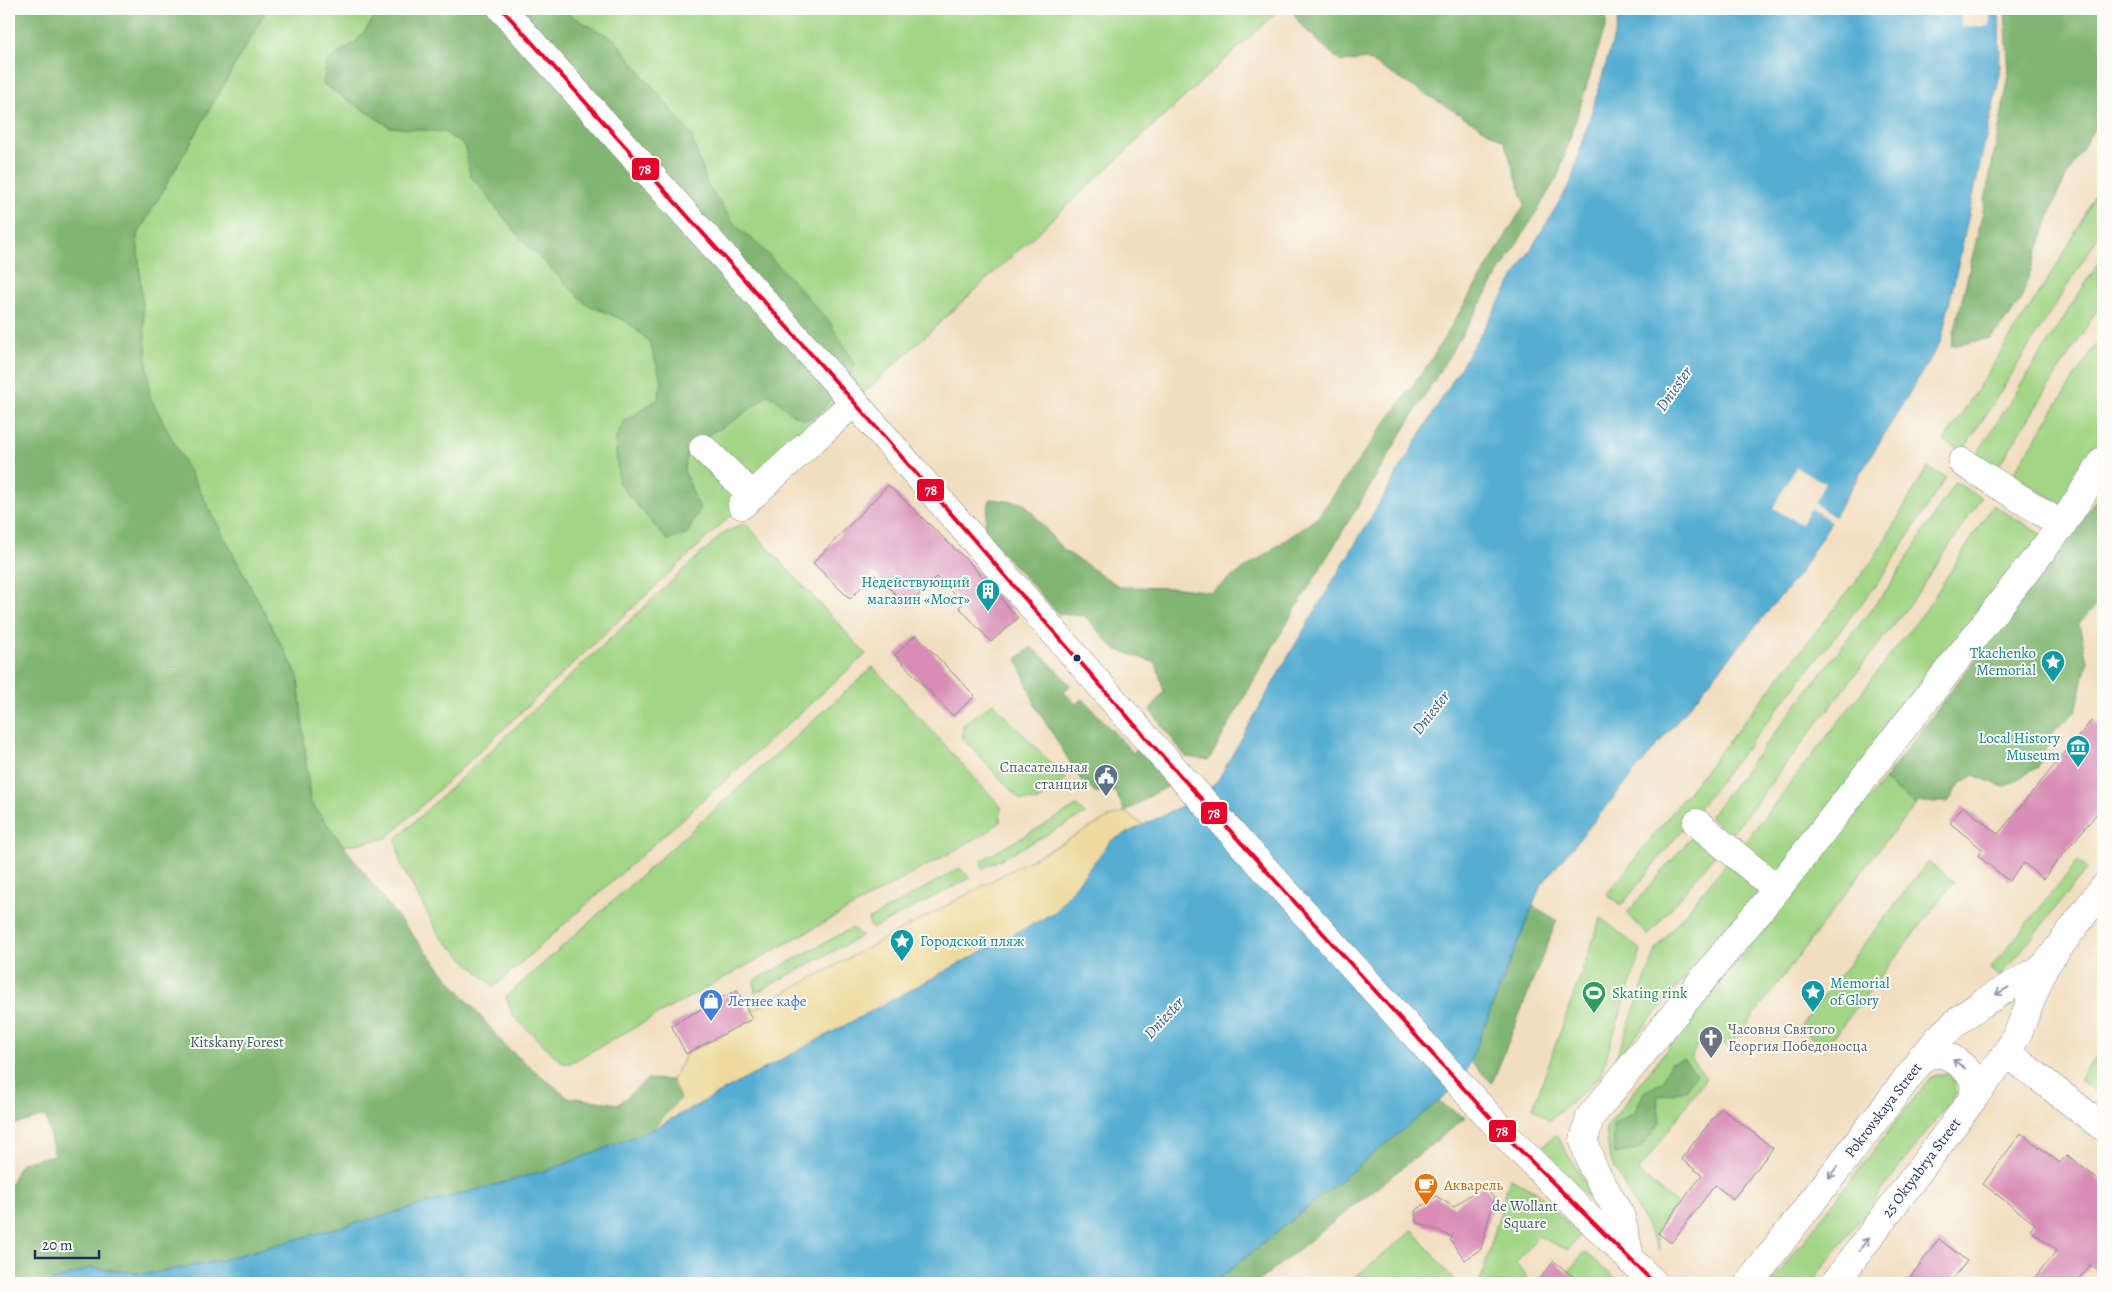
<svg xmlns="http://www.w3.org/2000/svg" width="2112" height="1292" viewBox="0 0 2112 1292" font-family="Alegreya,serif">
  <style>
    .green { fill: #a2d585; stroke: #5e8272 }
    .forest { fill: #81b672; stroke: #4e7268 }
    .sand { fill: #eeda9e; stroke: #84847e }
    .water { fill: #55add2; stroke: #386e98 }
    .pier { fill: #f1debf }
    .building { fill: #d88cb6 }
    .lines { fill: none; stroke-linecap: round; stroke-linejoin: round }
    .minor-casing { stroke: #86868e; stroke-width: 29 }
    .major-casing { stroke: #86868e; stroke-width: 29 }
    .minor { stroke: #fff; stroke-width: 28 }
    .major { stroke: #fff; stroke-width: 28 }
    .bus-1-casing { stroke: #fdfcf7; stroke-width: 8 }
    .bus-1 { stroke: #e4002b; stroke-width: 4 }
    .oneway { stroke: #8d97ae }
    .bus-dot { fill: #1b2f5e; stroke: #fdfcf7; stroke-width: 2 }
    .labels { text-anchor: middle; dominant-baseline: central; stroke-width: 4; stroke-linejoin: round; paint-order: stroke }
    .culture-label { font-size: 15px; fill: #0d838f; stroke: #fdfcf7; text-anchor: end }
    .service-label { font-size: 15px; fill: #4e5e75; stroke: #fdfcf7; text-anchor: end }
    .leisure-label { font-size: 15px; fill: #27864d; stroke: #fdfcf7; text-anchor: start }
    .shop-label { font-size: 15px; fill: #366cbe; stroke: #fdfcf7; text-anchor: start }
    .worship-label { font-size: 15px; fill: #5b616d; stroke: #fdfcf7; text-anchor: start }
    .park-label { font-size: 15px; fill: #3d5868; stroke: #fdfcf7 }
    .street-label { font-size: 15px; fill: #1b2f5e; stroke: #fdfcf7 }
    .food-label { font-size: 15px; fill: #c56008; stroke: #fdfcf7; text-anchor: start }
    .water-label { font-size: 16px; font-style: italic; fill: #2f5b87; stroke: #fdfcf7 }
    .line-badge { stroke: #fdfcf7; stroke-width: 2 }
    .badge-label { font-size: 14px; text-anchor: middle; font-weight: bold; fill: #fff }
  </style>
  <rect width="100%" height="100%" fill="#fdfcf7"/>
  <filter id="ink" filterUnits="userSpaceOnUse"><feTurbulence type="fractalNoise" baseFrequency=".02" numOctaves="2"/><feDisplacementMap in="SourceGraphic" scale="10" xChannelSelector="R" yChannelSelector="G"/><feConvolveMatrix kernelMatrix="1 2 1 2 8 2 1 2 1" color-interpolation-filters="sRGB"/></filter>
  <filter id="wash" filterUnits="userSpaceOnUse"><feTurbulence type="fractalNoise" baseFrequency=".0096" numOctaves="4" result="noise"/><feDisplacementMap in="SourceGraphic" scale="20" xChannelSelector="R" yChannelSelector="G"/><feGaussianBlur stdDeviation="1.12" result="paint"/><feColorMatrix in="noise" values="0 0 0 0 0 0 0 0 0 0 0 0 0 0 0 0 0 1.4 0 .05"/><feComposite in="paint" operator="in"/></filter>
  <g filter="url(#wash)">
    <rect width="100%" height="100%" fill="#f1debf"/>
    <g class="green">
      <path d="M9,9H1280L742,505L387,838L208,872Z"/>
      <path d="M2099,186L2103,187V229L1963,451L1944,441L2064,254Z"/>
      <path d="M2103,256V300L1997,469L1975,457Z"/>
      <path d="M2103,333V446L2065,507L2013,474Z"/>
      <path d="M1927,468L1946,477L1883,576L1621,906L1607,894L1873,560Z"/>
      <path d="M1955,482L1981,498L1912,601L1731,835L1709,817L1891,584Z"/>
      <path d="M1993,505L2042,535L1777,876L1743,844L1925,611Z"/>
      <path d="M745,523L866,654L494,987L439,935L401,865L396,839L722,534Z"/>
      <path d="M873,667L994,799L1001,807L1000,822L988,832L570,1063H563L513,1016L506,997Z"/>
      <path d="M993,703L1066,779L1038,801L1020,800L963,739V725Z"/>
      <path d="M1884,780L1916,805L1885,841L1730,1047L1720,1042L1705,1040L1696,1047L1691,1058L1706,1078L1638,1172L1677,1204L1655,1232L1660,1251L1610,1159L1606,1128L1684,1027Z"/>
      <path d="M1077,806L1085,814L982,869V860Z"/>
      <path d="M1695,833L1717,852L1648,936L1627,913Z"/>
      <path d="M1728,861L1761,888L1615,1061L1657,948Z"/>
      <path d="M2078,861L2087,869L2000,977L1990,969Z"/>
      <path d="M1928,862L1954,882L1825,1048L1799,1028Z"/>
      <path d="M960,868L970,878L872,929L868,920Z"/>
      <path d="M1601,918L1641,950L1600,1077L1549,1121L1533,1108Z"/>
      <path d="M852,928L862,936L755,993L754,981Z"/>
      <path d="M2103,1049V1098L2079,1079Z"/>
      <path d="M1939,1074H1948L1954,1081L1957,1092L1811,1283H1771L1930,1078Z"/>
      <path d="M1556,1135L1605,1215L1540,1148Z"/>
      <path d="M1510,1178L1536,1191L1580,1236L1568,1250L1538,1236L1516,1263L1530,1283H1475L1481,1280Z"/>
      <path d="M1413,1230L1456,1283H1348Z"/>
      <path d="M1584,1252L1616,1279L1619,1283H1581L1568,1272Z"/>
    </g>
    <g class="forest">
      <path d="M9,9H267L137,236L150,397L298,676L310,801L391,909L506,1047L567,1097L619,1104L648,1079L672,1080L680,1099L651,1131L552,1169L214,1262L147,1274L91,1268L46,1283H25L9,1280V1187L21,1163L54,1155L46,1116L9,1126Z"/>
      <path d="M381,9H559L615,40L691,135L708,186L736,226L761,247L829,321L856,366L820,413L806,420L792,414L769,394L738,418L688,446L684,470L700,510L686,535L667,540L619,484L615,441L623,422L658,399L662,382L649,341L626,321L586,304L523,241L470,175L465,146L444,132L390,127L323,84L327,61L357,41Z"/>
      <path d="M1291,9H1607L1606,24L1558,176L1273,646L1209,760L1186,757L1150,710L1164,691L1156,663L1115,649L1085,616L1059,614L983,532L990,499L1024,503L1062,549L1120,587L1179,588L1211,592L1317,518L1429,363L1525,204L1504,141L1367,59L1341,62L1301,25Z"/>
      <path d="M2005,9H2098L2103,16V124L2096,125L2058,192L2020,302L1991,338L1951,346L1982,216L2009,76Z"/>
      <path d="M2103,490V598L2079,623L2087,662L2076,711L2053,732L2038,767L2004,787L1973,775L1960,784L1948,802H1918L1916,805L1884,780Z"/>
      <path d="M1031,647L1049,662L1070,685L1064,692L1076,704L1083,699L1133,753L1140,746L1174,784L1156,792L1125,812L1116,793L1106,787L1096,794L1088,784L1081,780L1036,707L1017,659Z"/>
      <path d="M1533,906L1557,920L1492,1083L1470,1061Z"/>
      <path d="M1683,1059L1696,1074L1686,1090L1657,1096L1660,1123L1638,1150L1614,1154L1613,1124L1635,1112L1644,1092L1663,1082L1670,1063Z"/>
      <path d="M1438,1101L1465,1118L1256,1283H1214Z"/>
    </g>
    <path class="sand" d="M1125,812L1143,825L1111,841L1055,912L651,1130L680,1099L672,1080L686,1054L752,1019L749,1012L1110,817Z"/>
    <path class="water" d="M1619,9H1999L2000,74L1941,341L1799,574L1541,885L1462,1082L1214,1283H46L91,1268L147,1274L214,1262L552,1169L651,1130L1055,912L1111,841L1202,796L1218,780L1289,655L1571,182L1617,26Z"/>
    <g class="pier">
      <path d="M1960,9H1990V26L1961,27Z"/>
      <path d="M1796,467L1825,483L1814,503L1836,518L1833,523L1811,508L1801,524L1773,508Z"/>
    </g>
    <g id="blocks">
      <g class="building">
        <path d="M888,485L971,564L1018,618L991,642L959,607L963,603L936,577L908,606L874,574L850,599L813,563Z"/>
        <path d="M916,635L975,696L953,716L895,655Z"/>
        <path d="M2091,721L2103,730V806L2043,879L2024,863L2009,881L1978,856L1983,850L1950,823L1963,806L1998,834Z"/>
        <path d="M737,990L752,1019L686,1054L671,1025Z"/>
        <path d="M1721,1108L1773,1148L1733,1199L1715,1185L1671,1243L1658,1233L1702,1175L1681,1159Z"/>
        <path d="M2021,1133L2060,1163L2067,1155L2103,1183V1275L2090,1265L2076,1283H2030L2057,1250L2030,1230L2035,1224L1983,1184Z"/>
        <path d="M1483,1185L1494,1198L1481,1249L1465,1260L1450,1240L1453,1237L1416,1222L1415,1211L1436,1196L1454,1207Z"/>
        <path d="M1939,1239L1967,1261L1950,1283H1906Z"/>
        <path d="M1554,1261L1581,1283H1536Z"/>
      </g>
    </g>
  </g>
  <g filter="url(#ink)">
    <use href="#blocks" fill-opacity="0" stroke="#86868e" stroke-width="1"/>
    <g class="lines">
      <defs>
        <g id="minor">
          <path d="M502,9L854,402L1147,739L1514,1144L1654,1283"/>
          <path d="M703,448L752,495"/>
          <path d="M1962,462L2062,525"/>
          <path d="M742,505L854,402"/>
          <path d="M1697,823L1777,889"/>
          <path d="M2007,1053L2103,1127"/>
          <path d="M1631,1261L1621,1217L1593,1168L1584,1141L1590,1117L1777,889L2062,525L2103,461"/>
        </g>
        <g id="major">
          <path d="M1921,1057C1929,1055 1937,1052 1945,1055C1955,1059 1972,1072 1974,1082C1975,1087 1974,1093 1973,1098"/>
          <path id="s1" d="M1749,1283L1937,1040C1968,1008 2006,989 2044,967"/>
          <path id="s2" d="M1835,1283L2007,1053L2018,1033L2044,967L2103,888"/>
        </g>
      </defs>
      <use href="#minor" class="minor-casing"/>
      <use href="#major" class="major-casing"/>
      <use href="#minor" class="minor"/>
      <use href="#major" class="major"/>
      <defs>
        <path id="bus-1" d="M502,9L854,402L1147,739L1514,1144L1654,1283"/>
      </defs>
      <use href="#bus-1" class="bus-1-casing"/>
      <use href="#bus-1" class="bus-1"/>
    </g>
    <defs><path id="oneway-shaft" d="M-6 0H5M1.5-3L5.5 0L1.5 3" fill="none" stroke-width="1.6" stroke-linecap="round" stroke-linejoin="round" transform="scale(1.25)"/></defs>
    <g class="oneway">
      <use href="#oneway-shaft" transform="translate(2002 991) rotate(151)"/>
      <use href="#oneway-shaft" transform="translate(1959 1064) rotate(-144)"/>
      <use href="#oneway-shaft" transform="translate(1833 1172) rotate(127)"/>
      <use href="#oneway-shaft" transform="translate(1864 1244) rotate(-53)"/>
    </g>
  </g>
  <defs>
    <symbol id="building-pin" viewBox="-11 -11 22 30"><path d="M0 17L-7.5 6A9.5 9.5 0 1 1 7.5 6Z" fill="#0f9aa8" stroke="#fdfcf7"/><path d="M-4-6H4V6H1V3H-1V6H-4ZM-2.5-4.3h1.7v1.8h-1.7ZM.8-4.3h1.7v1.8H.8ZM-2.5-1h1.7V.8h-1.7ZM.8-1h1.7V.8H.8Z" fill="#fff"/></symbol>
    <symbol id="sight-pin" viewBox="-11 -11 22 30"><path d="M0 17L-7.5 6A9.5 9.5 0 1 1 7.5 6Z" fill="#0f9aa8" stroke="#fdfcf7"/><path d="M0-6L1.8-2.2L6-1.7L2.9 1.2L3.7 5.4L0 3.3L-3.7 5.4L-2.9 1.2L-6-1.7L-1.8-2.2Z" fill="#fff"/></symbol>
    <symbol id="museum-pin" viewBox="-11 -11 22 30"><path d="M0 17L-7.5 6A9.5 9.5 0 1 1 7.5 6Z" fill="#0f9aa8" stroke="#fdfcf7"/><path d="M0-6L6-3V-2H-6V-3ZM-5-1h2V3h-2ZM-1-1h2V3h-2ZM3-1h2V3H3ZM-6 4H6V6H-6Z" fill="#fff"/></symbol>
    <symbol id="civic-pin" viewBox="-11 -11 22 30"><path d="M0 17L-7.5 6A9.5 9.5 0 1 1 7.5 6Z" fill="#5c6f8a" stroke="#fdfcf7"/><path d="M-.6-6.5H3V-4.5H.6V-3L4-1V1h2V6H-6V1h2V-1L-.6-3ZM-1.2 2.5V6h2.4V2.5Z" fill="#fff"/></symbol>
    <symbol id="stadium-pin" viewBox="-11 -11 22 30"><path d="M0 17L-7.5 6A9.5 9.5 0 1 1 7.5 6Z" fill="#2e9e5b" stroke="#fdfcf7"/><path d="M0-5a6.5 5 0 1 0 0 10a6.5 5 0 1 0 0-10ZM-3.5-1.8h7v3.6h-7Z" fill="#fff"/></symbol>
    <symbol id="shop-pin" viewBox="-11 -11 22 30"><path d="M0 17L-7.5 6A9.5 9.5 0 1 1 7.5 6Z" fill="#3f7fe0" stroke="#fdfcf7"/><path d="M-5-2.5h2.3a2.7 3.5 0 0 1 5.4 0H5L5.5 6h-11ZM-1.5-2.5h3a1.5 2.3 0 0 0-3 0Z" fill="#fff"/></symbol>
    <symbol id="church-pin" viewBox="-11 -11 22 30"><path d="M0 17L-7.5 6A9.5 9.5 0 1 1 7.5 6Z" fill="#6b7280" stroke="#fdfcf7"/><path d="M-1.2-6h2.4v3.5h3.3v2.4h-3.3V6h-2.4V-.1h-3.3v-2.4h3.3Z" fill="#fff"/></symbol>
    <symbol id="cafe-pin" viewBox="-11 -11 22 30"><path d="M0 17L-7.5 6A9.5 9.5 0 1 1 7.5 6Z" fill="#e8710a" stroke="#fdfcf7"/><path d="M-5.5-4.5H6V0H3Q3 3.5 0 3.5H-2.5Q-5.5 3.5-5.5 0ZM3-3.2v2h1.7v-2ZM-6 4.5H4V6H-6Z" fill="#fff"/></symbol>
  </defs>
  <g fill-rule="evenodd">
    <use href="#building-pin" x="974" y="577" width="28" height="38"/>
    <use href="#sight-pin" x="2039" y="648" width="28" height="38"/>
    <use href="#museum-pin" x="2064" y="733" width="28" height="38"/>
    <use href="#civic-pin" x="1092" y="762" width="28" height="38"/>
    <use href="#sight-pin" x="888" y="927" width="28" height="38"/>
    <use href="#sight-pin" x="1799" y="978" width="28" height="38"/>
    <use href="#stadium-pin" x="1580" y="979" width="28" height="38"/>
    <use href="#shop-pin" x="697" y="987" width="28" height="38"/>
    <use href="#church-pin" x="1697" y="1024" width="28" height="38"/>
    <use href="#cafe-pin" x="1412" y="1171" width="28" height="38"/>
  </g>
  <circle class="bus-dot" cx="1077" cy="658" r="4.5"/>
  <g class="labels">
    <g class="culture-label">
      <text x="970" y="582">Недействующий<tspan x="970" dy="17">магазин «Мост»</tspan></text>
      <text x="2036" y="653">Tkachenko<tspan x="2036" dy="17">Memorial</tspan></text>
      <text x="2060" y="738">Local History<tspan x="2060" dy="17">Museum</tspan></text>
      <text x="920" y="941" text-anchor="start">Городской пляж</text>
      <text x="1830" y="983" text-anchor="start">Memorial<tspan x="1830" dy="17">of Glory</tspan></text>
    </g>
    <g class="service-label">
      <text x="1088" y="767">Спасательная<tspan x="1088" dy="17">станция</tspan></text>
    </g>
    <g class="leisure-label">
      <text x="1612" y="993">Skating rink</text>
    </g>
    <g class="shop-label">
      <text x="728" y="1001">Летнее кафе</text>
    </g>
    <g class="worship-label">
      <text x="1728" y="1029">Часовня Святого<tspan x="1728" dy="17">Георгия Победоносца</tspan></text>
    </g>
    <g class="park-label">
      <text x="237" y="1042">Kitskany Forest</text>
      <text x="1525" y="1206">de Wollant<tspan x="1525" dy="17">Square</tspan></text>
    </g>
    <g class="street-label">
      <text stroke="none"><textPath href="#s1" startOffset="219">Pokrovskaya Street</textPath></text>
      <text stroke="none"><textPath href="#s2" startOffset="144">25 Oktyabrya Street</textPath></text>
    </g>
    <g class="food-label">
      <text x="1444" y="1185">Акварель</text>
    </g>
    <g class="water-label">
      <text transform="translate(1674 389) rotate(-55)">Dniester</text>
      <text transform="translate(1431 713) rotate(-52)">Dniester</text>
      <text transform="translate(1164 1018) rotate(-47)">Dniester</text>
    </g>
  </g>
  <g class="line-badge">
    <rect x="631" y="157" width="29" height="24" rx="5" fill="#e4002b"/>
    <rect x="916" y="478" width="29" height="24" rx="5" fill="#e4002b"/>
    <rect x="1200" y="801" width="28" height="24" rx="5" fill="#e4002b"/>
    <rect x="1488" y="1119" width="29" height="24" rx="5" fill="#e4002b"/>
  </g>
  <g class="badge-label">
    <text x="645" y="174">78</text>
    <text x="931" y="495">78</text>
    <text x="1214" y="818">78</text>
    <text x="1502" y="1136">78</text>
  </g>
  <rect width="2112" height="1292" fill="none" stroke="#fdfcf7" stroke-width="30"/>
  <path d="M35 1250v8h64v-8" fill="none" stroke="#1b2f5e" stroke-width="2.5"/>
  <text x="42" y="1250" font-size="15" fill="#1b2f5e" stroke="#fdfcf7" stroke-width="4" paint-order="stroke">20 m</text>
</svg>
